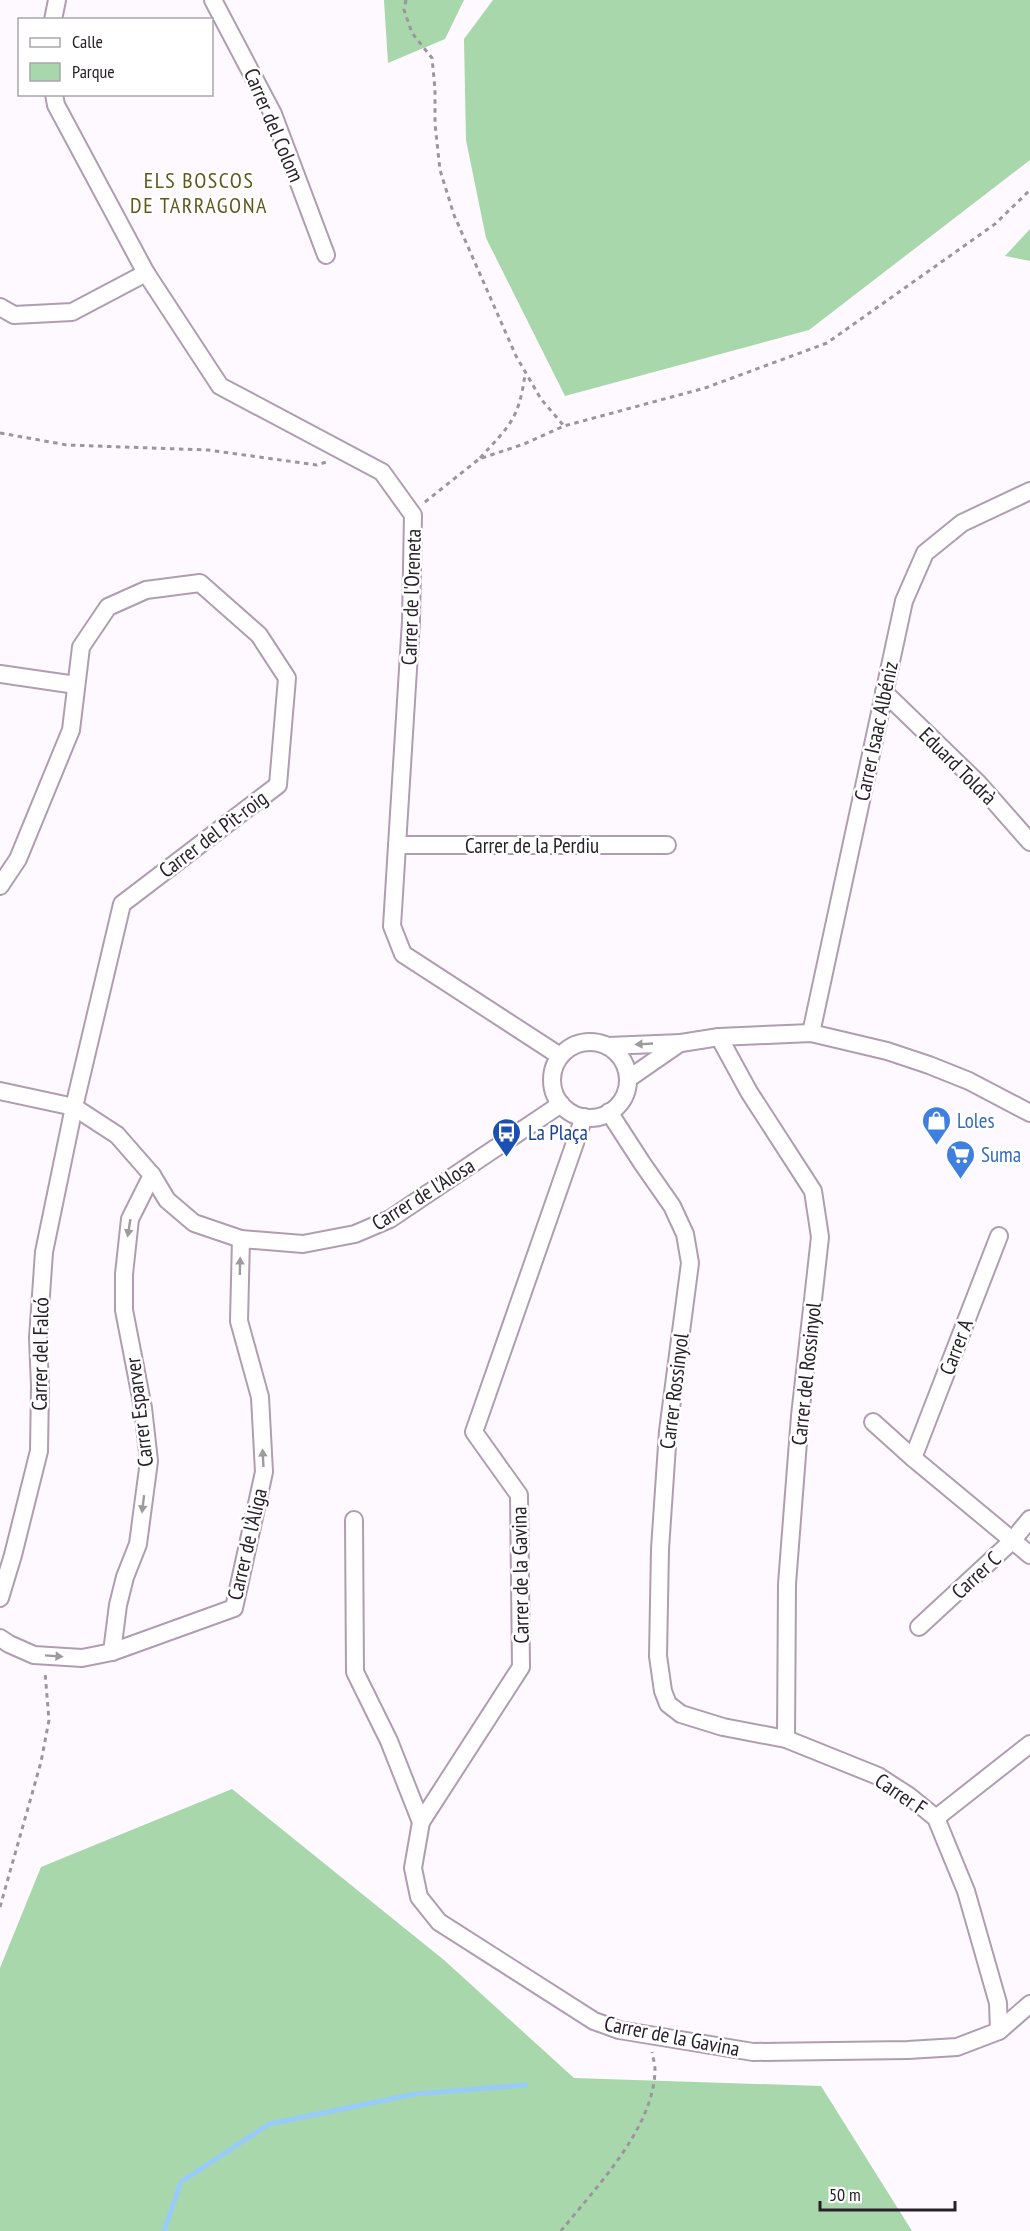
<svg xmlns="http://www.w3.org/2000/svg" width="1030" height="2231" viewBox="0 0 1030 2231" font-family="'PT Sans Narrow',sans-serif">
  <style>
    .green { fill: #a8d7ab }
    .lines { fill: none; stroke-linecap: round; stroke-linejoin: round }
    .stream { stroke: #98cbf8; stroke-width: 5 }
    .street-casing { stroke: #b09cb3; stroke-width: 20 }
    .path { stroke: #9b969d; stroke-width: 3; stroke-dasharray: 4.5 4.5; stroke-linecap: butt }
    .street { stroke: #fff; stroke-width: 16 }
    .oneway { fill: #9e9b9f }
    .labels { text-anchor: middle; dominant-baseline: central; stroke-width: 5; stroke-linejoin: round; paint-order: stroke }
    .street-label { font-size: 21px; fill: #28212a; stroke: #fff }
    .shop-label { font-size: 21px; fill: #366cbe; stroke: #fff; text-anchor: start }
    .transit-label { font-size: 21px; fill: #164399; stroke: #fff; text-anchor: start }
    .neighbourhood-label { font-size: 22px; letter-spacing: 1.5px; fill: #5e5a1e; stroke: #fff }
  </style>
  <rect width="100%" height="100%" fill="#fdf9fe"/>
  <g class="green">
    <path d="M384,0H464L445,39L388,63Z"/>
    <path d="M493,0H1030V160L809,330L565,396L486,238L466,140L464,39Z"/>
    <path d="M1030,229V261L1005,256Z"/>
    <path d="M232,1789L444,1960L574,2078L821,2086L912,2231H0V1968L41,1867Z"/>
  </g>
  <g class="lines">
    <path class="stream" d="M164,2231L181,2182L269,2124L415,2094L526,2085"/>
    <defs>
      <g id="street">
        <path d="M213,0L273,114L326,255"/>
        <path d="M53,20L57,0"/>
        <path d="M54,94L56,105L146,273L220,386L382,472L413,515L411,621L392,926L403,954L560,1056"/>
        <path d="M0,307L14,315L72,312L146,273"/>
        <path d="M0,674L76,685"/>
        <path d="M884,692L979,784L1030,842"/>
        <path d="M397,845H667"/>
        <path d="M0,886L18,859L71,730L81,647L108,607L146,590L200,583L259,635L287,678L278,785L122,904L74,1107L44,1252L38,1338L40,1386L39,1451L13,1555L0,1598"/>
        <path d="M811,1033L904,601L925,553L962,523L1030,491"/>
        <path d="M719,1037L749,1092L813,1191L820,1237L800,1416L787,1584L786,1739"/>
        <circle cx="590" cy="1080" r="38"/>
        <path d="M608,1046L681,1043L719,1037L811,1033L887,1051L929,1065L969,1081L1030,1113"/>
        <path d="M628,1079L680,1043"/>
        <path d="M0,1091L74,1107L117,1135L152,1175L167,1200L194,1223L241,1239L303,1244L355,1234L390,1219L561,1104"/>
        <path d="M609,1112L642,1163L672,1206L685,1234L690,1263L668,1431L660,1549L658,1656L663,1691L668,1704L681,1714L723,1727L786,1739L878,1776L909,1796L936,1818L966,1891L998,2003L999,2031"/>
        <path d="M584,1117L474,1432L519,1495L521,1667L421,1822L413,1868L419,1897L439,1922L594,2021L619,2030L753,2052L908,2050L957,2047L999,2031L1030,2004"/>
        <path d="M873,1422L913,1458L1030,1555"/>
        <path d="M913,1458L999,1236"/>
        <path d="M354,1520L355,1672L389,1741L421,1822"/>
        <path d="M919,1627L1012,1541L1030,1519"/>
        <path d="M0,1638L9,1644L34,1655L82,1658L112,1652L234,1608L264,1472L260,1397L239,1321L241,1239"/>
        <path d="M112,1652L118,1605L125,1577L138,1544L149,1461L143,1408L124,1310V1274L130,1219L152,1175"/>
        <path d="M936,1818L1030,1744"/>
      </g>
    </defs>
    <use href="#street" class="street-casing"/>
    <g class="path">
      <path d="M406,0L404,10L412,33L432,58L435,89V124L440,170L454,215L516,356L541,399L564,426"/>
      <path d="M0,433L67,445L208,450L317,465L326,462"/>
      <path d="M480,458C510,425 519,419 525,374"/>
      <path d="M425,502L479,459L524,444L564,426L705,388L827,343L995,224L1030,190"/>
      <path d="M0,1907L41,1762L49,1720L45,1672"/>
      <path d="M561,2231C596,2187 654,2128 655,2070C655,2064 653,2058 652,2052"/>
    </g>
    <use href="#street" class="street"/>
  </g>
  <defs><path id="oneway-solid" d="M-6-.8H1V-3.2L6.5 0L1 3.2V.8H-6Z" transform="scale(1.5)"/></defs>
  <g class="oneway">
    <use href="#oneway-solid" transform="translate(644 1044) rotate(177)"/>
    <use href="#oneway-solid" transform="translate(129 1228) rotate(99)"/>
    <use href="#oneway-solid" transform="translate(240 1266) rotate(-89)"/>
    <use href="#oneway-solid" transform="translate(263 1458) rotate(-93)"/>
    <use href="#oneway-solid" transform="translate(143 1504) rotate(97)"/>
    <use href="#oneway-solid" transform="translate(54 1656) rotate(4)"/>
  </g>
  <defs>
    <symbol id="shop-pin" viewBox="-11 -11 22 30"><path d="M0 17L-7.5 6A9.5 9.5 0 1 1 7.5 6Z" fill="#3f7fe0" stroke="#fff"/><path d="M-5-2.5h2.3a2.7 3.5 0 0 1 5.4 0H5L5.5 6h-11ZM-1.5-2.5h3a1.5 2.3 0 0 0-3 0Z" fill="#fff"/></symbol>
    <symbol id="bus-pin" viewBox="-11 -11 22 30"><path d="M0 17L-7.5 6A9.5 9.5 0 1 1 7.5 6Z" fill="#1a4fb4" stroke="#fff"/><path d="M-5-6H5V4H4V6H2V4H-2V6H-4V4H-5ZM-3.5-4V0h7V-4ZM-3.5 1.2v1.5H-2V1.2ZM2 1.2v1.5H3.5V1.2Z" fill="#fff"/></symbol>
    <symbol id="supermarket-pin" viewBox="-11 -11 22 30"><path d="M0 17L-7.5 6A9.5 9.5 0 1 1 7.5 6Z" fill="#3f7fe0" stroke="#fff"/><path d="M-6-5.5h2.5l.6 2H6L4.5 2H-2.5L-4.4-4H-6ZM-1.5 3.2a1.3 1.3 0 1 0 .1 0ZM3 3.2a1.3 1.3 0 1 0 .1 0Z" fill="#fff"/></symbol>
  </defs>
  <g fill-rule="evenodd">
    <use href="#shop-pin" x="920" y="1104" width="33" height="45"/>
    <use href="#bus-pin" x="490" y="1116" width="33" height="45"/>
    <use href="#supermarket-pin" x="944" y="1138" width="33" height="45"/>
  </g>
  <g class="labels">
    <g class="street-label">
      <text transform="translate(274 125) rotate(67)">Carrer del Colom</text>
      <text transform="translate(411 597) rotate(-88)">Carrer de l'Oreneta</text>
      <text transform="translate(876 731) rotate(-78)">Carrer Isaac Albéniz</text>
      <text transform="translate(958 766) rotate(45)">Eduard Toldrà</text>
      <text transform="translate(213 834) rotate(-37)">Carrer del Pit-roig</text>
      <text x="532" y="845">Carrer de la Perdiu</text>
      <text transform="translate(423 1194) rotate(-32)">Carrer de l'Alosa</text>
      <text transform="translate(956 1347) rotate(-69)">Carrer A</text>
      <text transform="translate(40 1354) rotate(-89)">Carrer del Falcó</text>
      <text transform="translate(806 1374) rotate(-84)">Carrer del Rossinyol</text>
      <text transform="translate(674 1391) rotate(-83)">Carrer Rossinyol</text>
      <text transform="translate(139 1412) rotate(-97)">Carrer Esparver</text>
      <text transform="translate(247 1544) rotate(-77)">Carrer de l'Àliga</text>
      <text transform="translate(520 1575) rotate(-91)">Carrer de la Gavina</text>
      <text transform="translate(976 1575) rotate(-43)">Carrer C</text>
      <text transform="translate(901 1794) rotate(34)">Carrer F</text>
      <text transform="translate(672 2036) rotate(11)">Carrer de la Gavina</text>
    </g>
    <g class="shop-label">
      <text x="957" y="1120">Loles</text>
      <text x="981" y="1154">Suma</text>
    </g>
    <g class="transit-label">
      <text x="528" y="1132">La Plaça</text>
    </g>
    <g class="neighbourhood-label">
      <text x="199" y="180">ELS BOSCOS<tspan x="199" dy="25">DE TARRAGONA</tspan></text>
    </g>
  </g>
  <rect x="18" y="18" width="195" height="78" fill="#ffffff" stroke="#a9a6aa" stroke-width="1.5"/>
  <rect x="30" y="38" width="30" height="9" fill="#ffffff" stroke="#a9a6aa" stroke-width="1.5"/>
  <text x="72" y="48" font-size="18" fill="#28212a">Calle</text>
  <rect x="30" y="63" width="30" height="18" fill="#a8d7ab" stroke="#a9a6aa" stroke-width="1.5"/>
  <text x="72" y="78" font-size="18" fill="#28212a">Parque</text>
  <path d="M820 2201v9h135v-9" fill="none" stroke="#28212a" stroke-width="3"/>
  <text x="829" y="2201" font-size="18" fill="#28212a" stroke="#ffffff" stroke-width="4.5" paint-order="stroke">50 m</text>
</svg>
